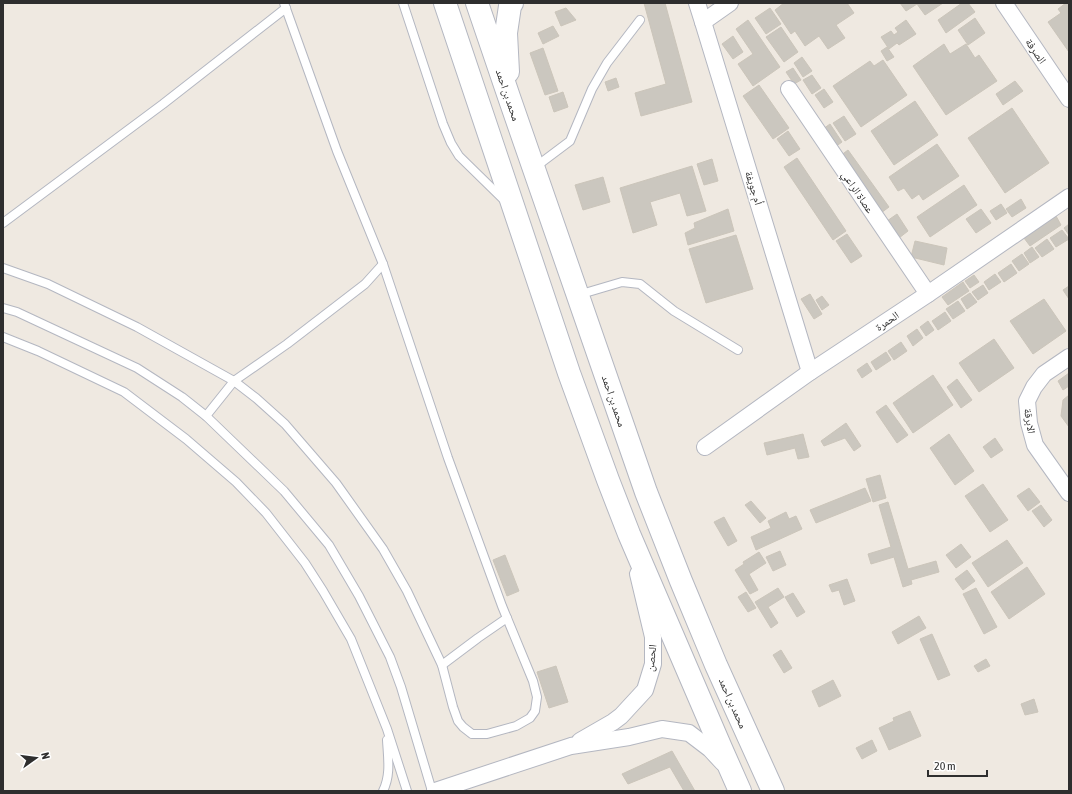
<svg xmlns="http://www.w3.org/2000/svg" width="1072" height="794" viewBox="0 0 1072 794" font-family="'Asap Condensed','Noto Naskh Arabic',sans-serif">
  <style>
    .building { fill: #cbc7bf; stroke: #cbc5ba }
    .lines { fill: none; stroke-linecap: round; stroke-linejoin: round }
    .lane-casing { stroke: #b4b7c1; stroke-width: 10 }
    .street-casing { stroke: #b4b7c1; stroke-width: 18 }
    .secondary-casing { stroke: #b4b7c1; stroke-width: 24 }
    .lane { stroke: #fff; stroke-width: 8 }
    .street { stroke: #fff; stroke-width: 16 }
    .secondary { stroke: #fff; stroke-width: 22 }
    .labels { text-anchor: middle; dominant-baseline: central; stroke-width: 3; stroke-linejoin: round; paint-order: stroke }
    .street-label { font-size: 11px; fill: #2e2e2e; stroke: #fff }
  </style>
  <rect width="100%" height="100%" fill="#efe9e1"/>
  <g class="building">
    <path d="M644,3H665L692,102L641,116L635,93L666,84Z"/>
    <path d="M784,3H847L854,13L836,25L845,38L828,49L819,36L805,46L795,31L791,34L775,10Z"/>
    <path d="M900,3H943L925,15L917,4L906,11Z"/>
    <path d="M962,3H968L975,12L946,33L938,20Z"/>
    <path d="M1066,3H1069V52L1048,22L1061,13L1058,9Z"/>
    <path d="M566,8L576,20L561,26L555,12Z"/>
    <path d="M770,8L781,24L766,34L755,18Z"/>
    <path d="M975,18L985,33L968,45L958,30Z"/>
    <path d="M748,20L780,67L753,86L738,64L753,54L736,29Z"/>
    <path d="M906,20L916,34L899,45L897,43L889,49L881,37L891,31L894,35L898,32L895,28Z"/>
    <path d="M553,26L559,36L543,44L538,33Z"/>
    <path d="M781,27L798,52L784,62L766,37Z"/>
    <path d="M733,36L743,52L733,59L722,44Z"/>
    <path d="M944,44L950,54L966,44L975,58L979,55L997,81L946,115L913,66Z"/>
    <path d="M887,47L894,57L887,61L881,51Z"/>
    <path d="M543,48L558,91L545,95L530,53Z"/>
    <path d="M802,57L812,71L803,77L794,63Z"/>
    <path d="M883,60L907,95L861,127L833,86L870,61L874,66Z"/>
    <path d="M793,68L801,80L794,84L786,72Z"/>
    <path d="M812,75L821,88L812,94L803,80Z"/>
    <path d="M616,78L619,87L608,91L605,82Z"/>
    <path d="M1015,81L1023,91L1003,105L996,94Z"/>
    <path d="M759,85L789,128L773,139L743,96Z"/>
    <path d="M824,89L833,102L824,108L815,95Z"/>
    <path d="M563,92L568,107L554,112L549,97Z"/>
    <path d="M915,101L938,135L894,165L871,131Z"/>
    <path d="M1012,108L1049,163L1005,193L968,138Z"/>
    <path d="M844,116L856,134L845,141L833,123Z"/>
    <path d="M830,124L842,142L835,147L823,129Z"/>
    <path d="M788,131L800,149L789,156L777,139Z"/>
    <path d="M937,144L959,176L923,200L919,194L912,199L904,188L898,191L889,177Z"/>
    <path d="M848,150L889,207L881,213L840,156Z"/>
    <path d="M797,158L846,231L833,240L784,167Z"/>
    <path d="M712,159L718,181L704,185L697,164Z"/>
    <path d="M692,166L706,211L687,216L680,193L650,202L657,225L633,233L620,188Z"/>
    <path d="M603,177L610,202L583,210L575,185Z"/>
    <path d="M964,185L977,205L930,237L917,217Z"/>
    <path d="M1021,199L1026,208L1012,217L1006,209Z"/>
    <path d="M1001,204L1007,213L996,220L990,211Z"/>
    <path d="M728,209L734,231L688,245L685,233L695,228L694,223Z"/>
    <path d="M981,209L991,223L976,233L966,219Z"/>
    <path d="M897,214L908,231L899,238L887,221Z"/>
    <path d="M1056,216L1061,225L1030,246L1024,238Z"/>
    <path d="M1069,224V235L1064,228Z"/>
    <path d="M1062,230L1069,239L1056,247L1050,238Z"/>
    <path d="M847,234L862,256L851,263L836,241Z"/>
    <path d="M736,235L753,289L706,303L689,249Z"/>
    <path d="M1047,239L1054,249L1042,257L1035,248Z"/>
    <path d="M915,241L947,248L944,265L911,257Z"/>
    <path d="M1032,247L1039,257L1030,263L1024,253Z"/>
    <path d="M1022,254L1029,264L1019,271L1012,261Z"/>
    <path d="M1011,264L1017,273L1004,282L998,273Z"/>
    <path d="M995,274L1001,282L989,290L984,282Z"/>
    <path d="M974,275L979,282L970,288L965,281Z"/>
    <path d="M963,282L969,291L948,305L942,297Z"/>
    <path d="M983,285L988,293L978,300L972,292Z"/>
    <path d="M1069,286V299L1063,290Z"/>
    <path d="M970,293L977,302L967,309L961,299Z"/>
    <path d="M810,294L822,314L814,319L801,299Z"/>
    <path d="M822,296L829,305L822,310L816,300Z"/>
    <path d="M1044,299L1066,331L1033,354L1010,321Z"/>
    <path d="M958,301L965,311L953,319L946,309Z"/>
    <path d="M945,312L951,321L938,330L932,321Z"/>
    <path d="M928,321L934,330L926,336L920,327Z"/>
    <path d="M917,329L923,338L913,346L907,336Z"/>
    <path d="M994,339L1014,368L979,392L959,363Z"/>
    <path d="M901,342L907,351L894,360L888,351Z"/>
    <path d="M886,352L891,360L876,370L871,362Z"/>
    <path d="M867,363L872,371L862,378L857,370Z"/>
    <path d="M1069,373V386L1063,390L1058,381Z"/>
    <path d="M933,375L953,405L913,433L893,403Z"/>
    <path d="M957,379L972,400L961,408L947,387Z"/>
    <path d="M1069,395V427L1061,416L1063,400Z"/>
    <path d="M886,405L908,435L897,443L876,412Z"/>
    <path d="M846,423L861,446L854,451L845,438L824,446L821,441Z"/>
    <path d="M803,434L809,457L798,459L795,448L767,455L764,443Z"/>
    <path d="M949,434L974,471L955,485L930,448Z"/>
    <path d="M995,438L1003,450L991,458L983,447Z"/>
    <path d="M880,475L886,498L873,502L866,479Z"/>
    <path d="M983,484L1008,520L990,532L965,496Z"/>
    <path d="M865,488L871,501L816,523L810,510Z"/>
    <path d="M1029,488L1040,502L1028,511L1017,496Z"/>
    <path d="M751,501L766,518L760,523L745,505Z"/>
    <path d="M888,502L908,569L936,561L939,572L911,580L912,584L903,587L894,557L871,564L868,554L891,547L879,505Z"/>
    <path d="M1041,505L1052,520L1044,527L1032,511Z"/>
    <path d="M786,512L789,519L796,516L802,529L756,550L751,537L771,528L768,521Z"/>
    <path d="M724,517L737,541L728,546L714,522Z"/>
    <path d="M1007,540L1023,563L988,587L972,563Z"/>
    <path d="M961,544L971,557L956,568L946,555Z"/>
    <path d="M780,551L786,565L773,571L766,557Z"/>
    <path d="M759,552L766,563L749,574L758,590L750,594L735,570L744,564L743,562Z"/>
    <path d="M505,555L519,591L507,596L493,560Z"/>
    <path d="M1027,567L1045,594L1009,619L991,592Z"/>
    <path d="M967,570L975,581L963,590L955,579Z"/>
    <path d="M847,579L855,601L844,605L839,590L832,592L829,585Z"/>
    <path d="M778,588L784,597L768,607L778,623L771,628L755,602Z"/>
    <path d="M976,588L997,627L984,634L963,594Z"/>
    <path d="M746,592L756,608L748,612L738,597Z"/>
    <path d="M793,593L805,612L797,617L785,597Z"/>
    <path d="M919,616L926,628L898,644L892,632Z"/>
    <path d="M932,634L950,675L938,680L920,639Z"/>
    <path d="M781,650L792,668L784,673L773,655Z"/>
    <path d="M986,659L990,666L978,672L974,666Z"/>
    <path d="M556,666L568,702L549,708L537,672Z"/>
    <path d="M833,680L841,696L819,707L812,691Z"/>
    <path d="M1034,699L1038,712L1025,715L1021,704Z"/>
    <path d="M910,711L921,736L889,750L879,728L894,721L893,718Z"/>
    <path d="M872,740L877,751L862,759L856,748Z"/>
    <path d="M672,751L695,791H684L670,767L628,784L622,774Z"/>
  </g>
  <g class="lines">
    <defs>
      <g id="lane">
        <path d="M403,3L443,124L451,143L459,156L505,201"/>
        <path d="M534,168L570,141L592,89L607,63L640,20"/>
        <path d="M3,223L163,104L286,8"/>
        <path d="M3,268L48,284L137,327L234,381L256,398L285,424L336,483L383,549L407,591L442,665L453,707L458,721L463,727L472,734H487L516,726L530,718L535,711L537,697L533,681L502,606L448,458L383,264L337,151L284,3"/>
        <path d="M578,295L622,282L640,284L674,311L738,350"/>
        <path d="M3,308L17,312L137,368L182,397L206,416L284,491L329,545L359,596L390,657L401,687L432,791"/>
        <path d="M3,337L38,351L124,392L186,439L236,482L266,513L305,563L323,591L351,639L387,729L407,791"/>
        <path d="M206,416L234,381L287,344L365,284L383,264"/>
        <path d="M442,665L478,638L507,618"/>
        <path d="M383,791C391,775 388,758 387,740"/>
      </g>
      <g id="street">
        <path d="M697,3L703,22L810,372"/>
        <path d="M1004,3L1069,99"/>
        <path d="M703,22L730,3"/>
        <path d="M789,89L928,294"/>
        <path d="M1069,357L1044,374L1034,387L1027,401L1029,423L1035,445L1069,493"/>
        <path d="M705,447L810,372L928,294L1069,197"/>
        <path d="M580,741L613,722L621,716L645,690L653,664V637L638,574"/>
        <path d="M435,791L571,746L629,737L662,729L689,733L710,749L723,763"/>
      </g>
      <g id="secondary">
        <path d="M445,3L569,373L608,480L629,534L721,748L740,791"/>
        <path d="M477,3L509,97L646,492L681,581L716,665L773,791"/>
        <path d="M508,72L506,33L510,6L512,3"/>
      </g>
    </defs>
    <use href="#lane" class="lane-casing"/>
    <use href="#street" class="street-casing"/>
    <use href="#secondary" class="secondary-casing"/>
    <use href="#lane" class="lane"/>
    <use href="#street" class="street"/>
    <use href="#secondary" class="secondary"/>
  </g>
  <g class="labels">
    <g class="street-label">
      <text transform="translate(1036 51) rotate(56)">الصرفة</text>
      <text transform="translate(508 95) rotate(71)">محمد بن احمد</text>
      <text transform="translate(754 188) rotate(73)">أم جويفة</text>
      <text transform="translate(858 192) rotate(56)">عصاة الراعي</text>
      <text transform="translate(887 321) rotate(-34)">الحمرة</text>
      <text transform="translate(614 401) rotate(71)">محمد بن احمد</text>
      <text transform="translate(1030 421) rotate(81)">الابرقة</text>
      <text transform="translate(651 658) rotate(-84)">الحصن</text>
      <text transform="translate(733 703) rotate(66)">محمد بن احمد</text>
    </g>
  </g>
  <rect width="1072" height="794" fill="none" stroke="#2e2e2e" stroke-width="8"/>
  <g transform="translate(36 758) rotate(76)" stroke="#ffffff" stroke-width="3" paint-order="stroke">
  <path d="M0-3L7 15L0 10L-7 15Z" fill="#2e2e2e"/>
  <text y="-6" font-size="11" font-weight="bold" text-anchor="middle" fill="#2e2e2e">N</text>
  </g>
  <path d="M928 770v6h59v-6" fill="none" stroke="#2e2e2e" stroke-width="2"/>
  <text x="934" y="770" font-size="12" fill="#2e2e2e" stroke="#ffffff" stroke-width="3" paint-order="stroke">20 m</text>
</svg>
